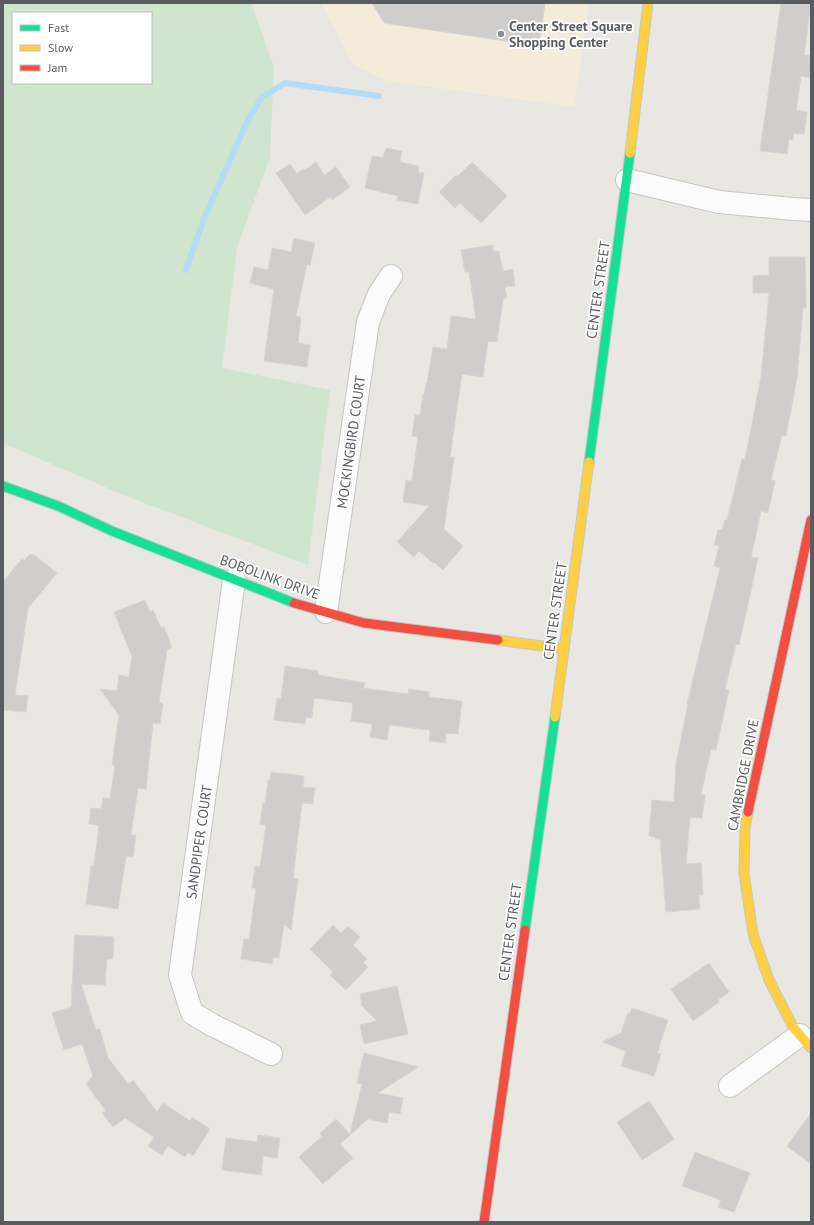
<svg xmlns="http://www.w3.org/2000/svg" width="814" height="1225" viewBox="0 0 814 1225" font-family="'PT Sans',sans-serif">
  <style>
    .commercial { fill: #f4ecd9 }
    .green { fill: #d0e5cd; fill-rule: evenodd }
    .lines { fill: none; stroke-linecap: round; stroke-linejoin: round }
    .stream { stroke: #b3dcf6; stroke-width: 6 }
    .building { fill: #d0cecc; stroke: #d7d5d1 }
    .street-casing { stroke: #c5c5c4; stroke-width: 24 }
    .fast-casing { stroke: #c5c6c5; stroke-width: 11 }
    .slow-casing { stroke: #c5c6c5; stroke-width: 11 }
    .jam-casing { stroke: #c5c6c5; stroke-width: 11 }
    .street { stroke: #fcfbfb; stroke-width: 22 }
    .fast { stroke: #16e098; stroke-width: 9 }
    .slow { stroke: #ffcf43; stroke-width: 9 }
    .jam { stroke: #f24e42; stroke-width: 9 }
    .poi-dot { fill: #8a8d8e; stroke: #fff; stroke-width: 1.5 }
    .labels { text-anchor: middle; dominant-baseline: central; stroke-width: 3.5; stroke-linejoin: round; paint-order: stroke }
    .poi-label { font-size: 14px; font-weight: bold; fill: #585c60; stroke: #fff; text-anchor: start }
    .street-label { font-size: 14px; fill: #585c60; stroke: #fff }
  </style>
  <rect width="100%" height="100%" fill="#e8e7e2"/>
  <path class="commercial" d="M321,3H589L574,107L388,81L354,65Z"/>
  <path class="green" d="M3,3H251L274,67L270,157L237,248L222,368L330,390L308,565L126,496L3,443ZM13,13H151V83H13Z"/>
  <g class="lines">
    <path class="stream" d="M186,270L205,216L248,120L262,97L285,83L379,96"/>
  </g>
  <g class="building">
    <path d="M372,3H545L539,46L384,23Z"/>
    <path d="M781,3H811L804,55L811,56V78L801,76L796,110L807,112L804,134L794,133L793,140L789,139L787,154L760,151Z"/>
    <path d="M386,148L402,151L400,162L419,166L418,172L424,173L418,204L397,200L398,196L365,188L372,156L383,158Z"/>
    <path d="M316,162L324,175L336,167L350,187L332,200L330,197L305,215L276,173L290,164L297,174L303,169L305,170Z"/>
    <path d="M472,162L507,196L481,223L460,203L455,208L439,192L456,175L457,177Z"/>
    <path d="M294,238L315,243L310,265L307,264L296,316L301,317L298,343L310,345L307,367L264,361L274,289L250,283L254,267L268,270L272,248L291,252Z"/>
    <path d="M493,245L494,252L499,251L503,271L513,269L515,286L505,287L507,298L503,299L497,342L488,341L483,377L462,374L450,457H454L444,529L463,546L443,570L434,562L433,563L419,551L414,557L397,542L429,506L403,502L406,480L412,481L418,437L412,436L415,415H420L423,394L424,395L426,383H427L433,347L447,349L451,316L476,319L469,272H465L461,250Z"/>
    <path d="M769,257H805L806,308H803L797,378L786,436L782,435L771,480L775,481L768,513L761,511L751,557L758,558L739,645L736,644L725,689L729,690L716,750L711,749L701,795H705L702,818L690,817L686,864L701,863L703,895H699L700,909L666,912L660,839H655V837L649,836L652,800L674,802L676,764L688,704H687L720,568L714,566L719,546L714,545L718,530H722L725,520H727L742,459L745,460L761,377L769,293H753V276L769,275Z"/>
    <path d="M30,554L31,555L33,554L57,573L28,608L15,695L28,696L26,712L3,710V582L22,559L24,561Z"/>
    <path d="M145,600L150,612L153,610L161,628L164,627L172,648L167,650L159,702L163,703L160,724L153,723L146,789L138,788L131,835H136L133,857L126,856L118,909L86,904L91,866H94L99,825L89,824L91,808L101,809L103,798L110,799L115,765H112L119,715L100,689L117,691L119,675L129,677L132,656L114,612Z"/>
    <path d="M285,666L318,671V675L365,683L363,688L408,694L409,689L429,692V697L462,701L458,734L446,733L445,743L429,741L430,730L389,725L387,740L370,737L372,724L351,721L353,703L314,698L312,718L306,717L305,724L274,720L277,698L281,699Z"/>
    <path d="M271,772L304,776L303,787L315,788L313,804L302,803L293,878L298,879L291,930L284,924L279,958L273,957L272,964L241,959L244,939H249L256,888H252L255,866L260,867L266,825L260,824L263,803H265L268,780H270Z"/>
    <path d="M333,925L341,933L348,926L360,937L353,945L367,959L363,963L368,967L346,990L330,975L333,972L310,949Z"/>
    <path d="M75,935L114,937L113,959H107L105,985L81,984L96,1030L100,1029L108,1058L128,1084L133,1080L157,1112L163,1103L190,1121L192,1117L210,1129L193,1156L188,1152L185,1157L168,1146L162,1155L148,1146L154,1137L125,1118L113,1127L102,1113L106,1111L86,1084L93,1076L82,1044L64,1050L52,1013L71,1007Z"/>
    <path d="M709,963L729,992L718,1000L719,1002L693,1021L671,989Z"/>
    <path d="M397,986L408,1034L364,1044L360,1025L377,1021L362,1006L360,994Z"/>
    <path d="M632,1008L668,1020L657,1053L661,1054L654,1076L621,1066L626,1051L602,1042L621,1033L628,1013H630Z"/>
    <path d="M364,1053L418,1067L378,1093L403,1098L400,1114L389,1112L387,1123L368,1119L340,1144L353,1158L323,1184L299,1157L322,1136L320,1133L336,1119L350,1134L362,1084L357,1083Z"/>
    <path d="M649,1101L674,1139L642,1160L617,1122Z"/>
    <path d="M811,1113V1164L787,1146Z"/>
    <path d="M258,1135L280,1138L277,1158L263,1156L261,1175L222,1170L226,1138L257,1142Z"/>
    <path d="M695,1152L750,1173L734,1212L718,1207L721,1200L682,1186Z"/>
  </g>
  <g class="lines">
    <defs>
      <g id="street">
        <path d="M627,180L719,202L793,209L811,210"/>
        <path d="M234,580L180,975L192,1013L212,1025L271,1054"/>
        <path d="M326,612L368,322L379,294L391,276"/>
        <path d="M730,1086L800,1035"/>
      </g>
      <g id="fast">
        <path d="M589,462L630,153"/>
        <path d="M3,486L58,506L112,531L294,603"/>
        <path d="M525,930L555,717"/>
      </g>
      <g id="slow">
        <path d="M630,153L648,3"/>
        <path d="M498,640L564,649"/>
        <path d="M555,717L589,462"/>
        <path d="M748,812L745,828L744,873L753,934L769,980L793,1027L811,1048"/>
      </g>
      <g id="jam">
        <path d="M294,603L364,623L498,640"/>
        <path d="M748,812L811,520"/>
        <path d="M484,1222L525,930"/>
      </g>
    </defs>
    <use href="#street" class="street-casing"/>
    <use href="#fast" class="fast-casing"/>
    <use href="#slow" class="slow-casing"/>
    <use href="#jam" class="jam-casing"/>
    <use href="#street" class="street"/>
    <use href="#fast" class="fast"/>
    <use href="#slow" class="slow"/>
    <use href="#jam" class="jam"/>
  </g>
  <circle class="poi-dot" cx="501" cy="34" r="4"/>
  <g class="labels">
    <g class="poi-label">
      <text x="509" y="26">Center Street Square<tspan x="509" dy="16">Shopping Center</tspan></text>
    </g>
    <g class="street-label">
      <text transform="translate(598 290) rotate(-82)">CENTER STREET</text>
      <text transform="translate(351 442) rotate(-82)">MOCKINGBIRD COURT</text>
      <text transform="translate(270 577) rotate(20)">BOBOLINK DRIVE</text>
      <text transform="translate(555 611) rotate(-82)">CENTER STREET</text>
      <text transform="translate(743 775) rotate(-79)">CAMBRIDGE DRIVE</text>
      <text transform="translate(199 842) rotate(-82)">SANDPIPER COURT</text>
      <text transform="translate(510 932) rotate(-82)">CENTER STREET</text>
    </g>
  </g>
  <rect width="814" height="1225" fill="none" stroke="#585c60" stroke-width="8"/>
  <rect x="12" y="12" width="140" height="72" fill="#ffffff" stroke="#bcbebf"/>
  <rect x="20" y="25" width="20" height="6" fill="#16e098" stroke="#bcbebf"/>
  <text x="48" y="32" font-size="12" fill="#585c60">Fast</text>
  <rect x="20" y="45" width="20" height="6" fill="#ffcf43" stroke="#bcbebf"/>
  <text x="48" y="52" font-size="12" fill="#585c60">Slow</text>
  <rect x="20" y="65" width="20" height="6" fill="#f24e42" stroke="#bcbebf"/>
  <text x="48" y="72" font-size="12" fill="#585c60">Jam</text>
</svg>
